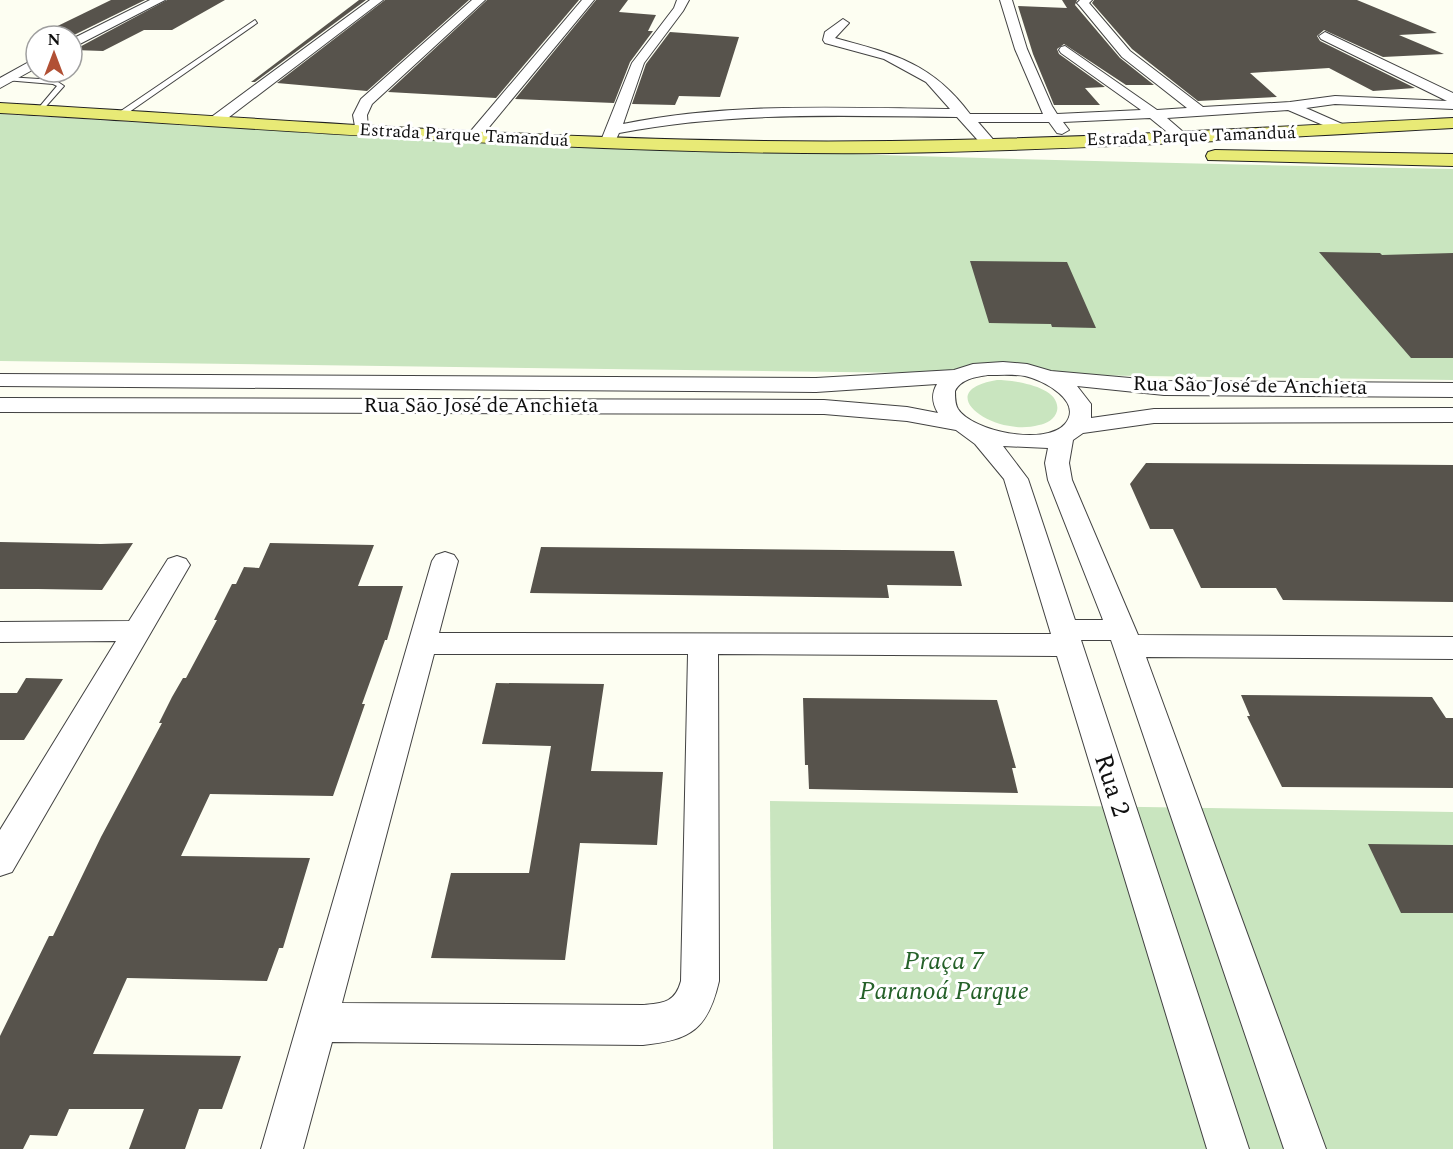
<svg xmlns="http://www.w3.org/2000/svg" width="1453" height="1149" viewBox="0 0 1453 1149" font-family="Spectral,serif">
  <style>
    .green { fill: #c9e5bf }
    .building { fill: #57534c }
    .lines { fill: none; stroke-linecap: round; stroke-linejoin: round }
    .service-casing { stroke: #424242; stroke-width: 2 }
    .minor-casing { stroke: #424242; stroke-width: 2 }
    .primary-casing { stroke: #202020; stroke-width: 2 }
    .service { fill: #fff; fill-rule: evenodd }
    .minor { fill: #fff; fill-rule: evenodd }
    .primary { fill: #e8ea76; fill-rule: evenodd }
    .labels { text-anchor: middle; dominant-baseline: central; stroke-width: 6; stroke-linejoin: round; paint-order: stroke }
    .far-street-label { font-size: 18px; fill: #0f0f0f; stroke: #fff }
    .street-label { font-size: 21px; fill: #0f0f0f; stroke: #fff }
    .near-street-label { font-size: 26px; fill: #0f0f0f; stroke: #fff }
    .near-park-label { font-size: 26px; font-style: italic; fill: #256129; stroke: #fff }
  </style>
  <rect width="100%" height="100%" fill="#fdfef2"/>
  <g class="green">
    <path d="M0,114C484,145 968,160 1453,169V380L0,361Z"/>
    <path d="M997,380C1013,380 1062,386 1057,411C1055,419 1046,424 1039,425C994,438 929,391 997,380Z"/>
    <path d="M770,801L1453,812V1149H773Z"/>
  </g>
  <g class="building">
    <path d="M111,0H145L72,36H37Z"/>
    <path d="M167,0H225L172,30H144L103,51L74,50Z"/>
    <path d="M359,0H366L255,82H251Z"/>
    <path d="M385,0H469L367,91L277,83Z"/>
    <path d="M487,0H579L496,98L388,92Z"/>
    <path d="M596,0H628L619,12L656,15L648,31H653L630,62L614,103L515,99Z"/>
    <path d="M1062,0H1077L1075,5L1120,58L1154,85H1126L1064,44L1057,49L1059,54L1105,87L1085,88L1100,105H1054L1033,54L1018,6L1067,8Z"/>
    <path d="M1094,0H1357L1437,33L1399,35L1444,54L1383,57L1324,30L1317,36L1320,41L1415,88L1373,91L1329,68L1250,73L1277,97L1198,101L1132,49L1092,3Z"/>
    <path d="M670,32L739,37L720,97L679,96L675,105L632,104L646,64Z"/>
    <path d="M1319,252L1380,253L1382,255L1453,253V358H1411Z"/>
    <path d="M970,261L1067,262L1096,328L1052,327L1051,324L989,323Z"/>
    <path d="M1146,463L1453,465V602L1283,600L1276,588H1201L1173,529H1150L1130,484Z"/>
    <path d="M0,542L101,544L133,543L102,590L38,589H0Z"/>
    <path d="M270,543L374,545L358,586H403L387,640H385L362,704H365L333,796L210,794L181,856L310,858L283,948H279L267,981L127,978L93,1054L241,1056L222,1109H199L185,1149H129L144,1109H69L57,1136L30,1135L23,1149H0V1036L49,936H53L101,837L162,723H159L172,697L183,678H186L217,620H214L232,584H236L244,567L259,568Z"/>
    <path d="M541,547L954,551L962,586L887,585L889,598L530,593Z"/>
    <path d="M26,678L63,679L24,740H0V693H17Z"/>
    <path d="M496,683L604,684L591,771L663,772L657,845L580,843L565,960L431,958L451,873H529L551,746L482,744Z"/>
    <path d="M1241,695L1432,697L1446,718H1453V788L1282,787L1247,716H1250Z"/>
    <path d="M803,698L997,700L1016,768H1012L1018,793L809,789L808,765H805Z"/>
    <path d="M1368,844L1453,845V913H1401Z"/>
  </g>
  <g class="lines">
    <defs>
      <g id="service">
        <path d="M255,20L257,23L122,117L115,115Z"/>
        <path d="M7,77L55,80L64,86L40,113L36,111L57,86L53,84L5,80Z"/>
      </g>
      <g id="minor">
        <path d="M150,0H165L72,48V39Z"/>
        <path d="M370,0H383L220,124H210L208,121L210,118Z"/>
        <path d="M472,0H485L372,104L367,115L368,129L366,132H356L353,115L361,99Z"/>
        <path d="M582,0H594L480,138H470L468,135L470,132Z"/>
        <path d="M677,0H689L683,11L644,63L623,124C731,102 840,108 950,109L926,82L884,59L825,43L823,40L825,32L843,19L849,23L835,38C894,54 932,63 970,114H1043L1015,49L1000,0H1012L1027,49L1052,106L1057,114L1141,110L1061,53L1059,50L1061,47L1065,46L1157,110L1187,108L1122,57L1079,5L1077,3L1080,0H1092L1089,3L1130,51L1203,107L1290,102L1335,96L1447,101L1321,39L1319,36L1325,32L1453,93V109L1335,104L1306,108L1349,127L1351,130L1344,134L1288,110L1167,118L1189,137L1182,141L1177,140L1150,118L1063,122L1069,130L1062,134L1057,133L1049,122H978L997,144L989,149L984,147L957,117C844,116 731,111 619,133L613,146H603L600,143L632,63L674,8Z"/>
        <path d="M36,58V68L0,88V78Z"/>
        <path d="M1003,362L1027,364L1051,371L1164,381L1453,383V397L1164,395L1077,386L1091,404V418L1154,409L1453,408V422L1154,423L1083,433L1073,440L1069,463L1072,480L1138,635L1453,637V659L1146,657L1326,1149H1284L1111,640H1081L1249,1149H1207L1057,656L718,654L719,981C708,1029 691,1040 643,1045L332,1042L303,1149H261L432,561L436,555L445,552L454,555L458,561L439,633L1051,634L1004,479L975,444L956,430L907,421L824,414L0,412V398L824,400L907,407L938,413C932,403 931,394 937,384L816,392L0,386V374L816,378L954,370L973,364ZM988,375C1000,375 1013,374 1025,376C1043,380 1084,401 1065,424C1046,446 973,432 958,409C955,404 955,397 955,391C961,379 975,377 988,375ZM1003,446L1048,448L1045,463L1048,480L1103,620H1075L1028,479ZM434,654H688L681,981C675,1003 663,1003 643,1005L342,1003Z"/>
        <path d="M177,556L186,559L190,565L12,872L0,876V830L116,641L0,642V622L129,621L168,559Z"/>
      </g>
      <g id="primary">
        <path d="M0,103C296,120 594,145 891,141C1078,139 1266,127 1453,118V128C1266,138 1078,150 891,153C594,156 296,130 0,113Z"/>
        <path d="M1215,150L1453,154V166L1208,160L1206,156L1208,152Z"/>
      </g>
    </defs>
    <use href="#service" class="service-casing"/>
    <use href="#minor" class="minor-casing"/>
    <use href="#primary" class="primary-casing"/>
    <use href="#service" class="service"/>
    <use href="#minor" class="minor"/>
    <use href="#primary" class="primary"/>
  </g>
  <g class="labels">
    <g class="far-street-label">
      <text transform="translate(464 135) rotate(3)">Estrada Parque Tamanduá</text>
      <text transform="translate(1191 136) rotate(-2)">Estrada Parque Tamanduá</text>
    </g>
    <g class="street-label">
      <text transform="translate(1250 386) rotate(1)">Rua São José de Anchieta</text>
      <text x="481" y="406">Rua São José de Anchieta</text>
    </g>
    <g class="near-street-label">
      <text transform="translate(1112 785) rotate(72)">Rua 2</text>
    </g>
    <g class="near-park-label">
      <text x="944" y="961">Praça 7<tspan x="944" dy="30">Paranoá Parque</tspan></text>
    </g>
  </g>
  <g transform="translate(54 54)"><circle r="28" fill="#ffffff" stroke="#9f9f9f" stroke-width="1.5"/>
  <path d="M0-4.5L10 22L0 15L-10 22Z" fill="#b15035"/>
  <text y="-9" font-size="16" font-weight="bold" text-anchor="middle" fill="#0f0f0f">N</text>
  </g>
</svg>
